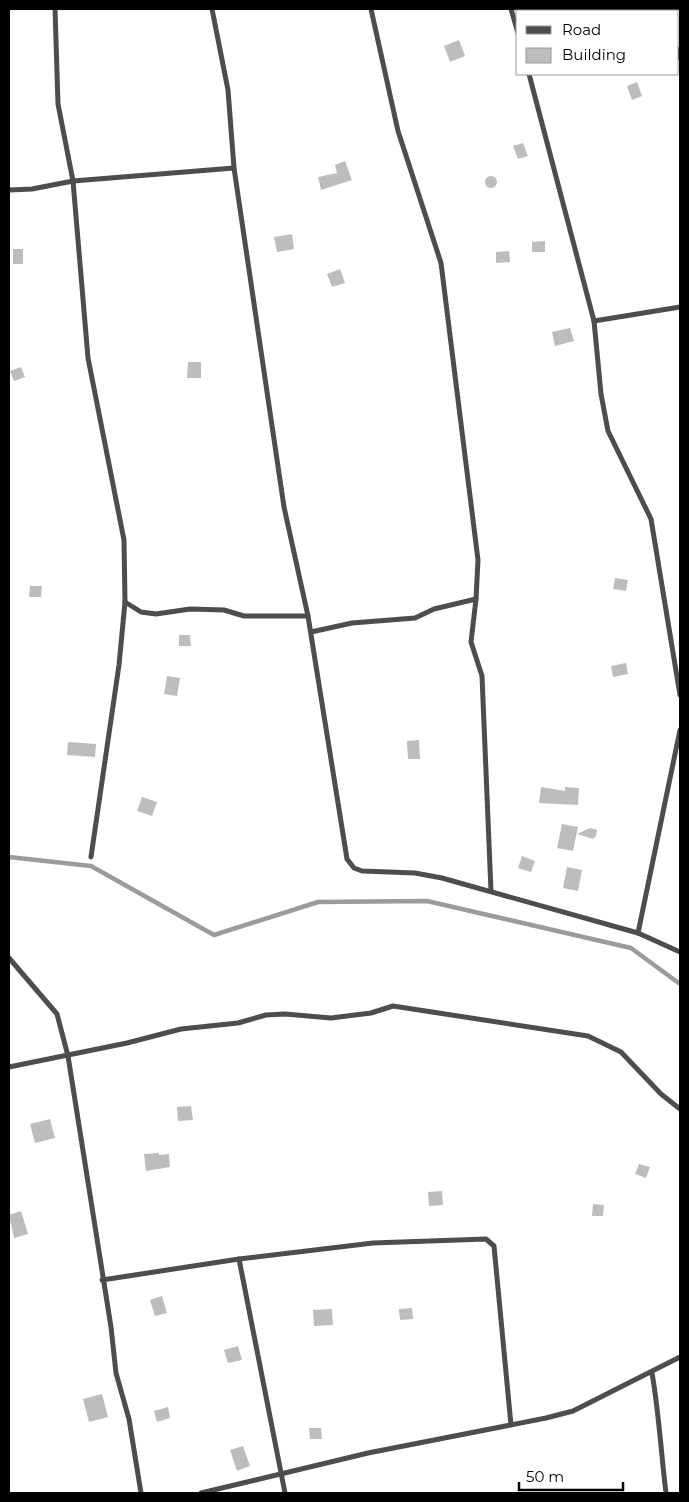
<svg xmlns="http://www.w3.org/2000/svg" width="689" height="1502" viewBox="0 0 689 1502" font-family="Montserrat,sans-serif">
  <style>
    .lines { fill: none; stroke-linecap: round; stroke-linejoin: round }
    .stream { stroke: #9b9b9b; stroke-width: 4.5 }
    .building { fill: #bdbdbd }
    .minor { stroke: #4d4d4d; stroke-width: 5 }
  </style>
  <rect width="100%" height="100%" fill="#fff"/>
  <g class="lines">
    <path class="stream" d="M9,857L91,866L214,935L318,902L427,901L631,948L680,984"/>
  </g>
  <g class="building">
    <path d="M459,40L465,56L450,62L444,46Z"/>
    <path d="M637,82L642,96L632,100L627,86Z"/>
    <path d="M523,143L528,156L518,159L513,146Z"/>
    <path d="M345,161L352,180L321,190L318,177L337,173L335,165Z"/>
    <circle cx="491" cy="182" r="6"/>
    <path d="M292,234L294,249L277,252L274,237Z"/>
    <path d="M545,241V252H532V242Z"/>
    <rect x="13" y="249" width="10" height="15"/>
    <path d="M509,251L510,262L496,263V252Z"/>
    <path d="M340,269L345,283L332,287L327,274Z"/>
    <path d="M570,328L574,341L555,346L552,332Z"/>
    <path d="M188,362H201V378H187Z"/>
    <path d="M21,367L25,377L14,381L10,371Z"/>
    <path d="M615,578L628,580L626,591L613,589Z"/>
    <path d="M30,586H42L41,597H29Z"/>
    <path d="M179,635H190L191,646H179Z"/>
    <path d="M626,663L628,674L613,677L611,666Z"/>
    <path d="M167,676L180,678L177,696L164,694Z"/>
    <path d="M419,740L420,759H408L407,741Z"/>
    <path d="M68,742L96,744L95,757L67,755Z"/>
    <path d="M541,787L565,791V787L579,788L578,805L539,803Z"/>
    <path d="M142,797L157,802L152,816L137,811Z"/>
    <path d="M562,824L578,827L573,851L557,848Z"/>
    <path d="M590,828L597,830L596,836L593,839L577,834Z"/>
    <path d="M522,856L535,861L531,872L518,868Z"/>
    <path d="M567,867L582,870L578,891L563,888Z"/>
    <path d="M191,1106L193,1120L178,1121L177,1107Z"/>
    <path d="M50,1119L55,1138L35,1143L30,1124Z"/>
    <path d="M159,1153V1155L169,1154L170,1167L146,1171L144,1154Z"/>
    <path d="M639,1164L650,1167L646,1178L635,1174Z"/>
    <path d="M442,1191L443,1205L429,1206L428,1192Z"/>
    <path d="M593,1204L604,1205L603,1216H592Z"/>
    <path d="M21,1211L28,1234L14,1238L9,1215Z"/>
    <path d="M162,1296L167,1313L155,1316L150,1300Z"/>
    <path d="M412,1308L413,1319L400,1320L399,1309Z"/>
    <path d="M332,1309L333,1325L314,1326L313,1310Z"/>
    <path d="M238,1346L242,1360L228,1363L224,1350Z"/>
    <path d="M102,1394L108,1417L89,1422L83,1399Z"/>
    <path d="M168,1407L170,1418L157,1422L154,1411Z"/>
    <path d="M309,1428H321L322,1439H310Z"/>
    <path d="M243,1446L250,1466L237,1471L230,1450Z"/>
  </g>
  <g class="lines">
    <g class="minor">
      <path d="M55,9L58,104L73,181L88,358L124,540L125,602L119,665L91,857"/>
      <path d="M212,9L228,90L234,168L284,507L308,616L347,859L354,868L362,871L415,873L442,878L638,933L680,952"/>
      <path d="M371,9L398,131L441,263L478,560L476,599L471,642L482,676L491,891"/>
      <path d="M511,9L518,33"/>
      <path d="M667,9V11"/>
      <path d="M678,49L680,58"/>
      <path d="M529,74L594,321L601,394L608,431L651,519L680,695"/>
      <path d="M9,190L32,189L73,181L234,168"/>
      <path d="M594,321L680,307"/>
      <path d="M125,602L141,612L156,614L190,609L224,610L244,616H308"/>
      <path d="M311,632L352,623L415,618L434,609L476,599"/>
      <path d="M638,933L680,730"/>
      <path d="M9,958L57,1014L68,1056L111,1327L116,1373L129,1419L141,1493"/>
      <path d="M9,1067L127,1043L181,1029L238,1023L266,1015L285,1014L331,1018L371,1013L393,1006L588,1036L621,1052L661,1094L680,1109"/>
      <path d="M239,1259L285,1493"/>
      <path d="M102,1280L239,1259L373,1243L486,1239L494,1246L511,1425"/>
      <path d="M652,1373C659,1413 661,1453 666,1493"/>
      <path d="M201,1493L368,1453L546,1418L573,1411L680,1357"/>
    </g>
  </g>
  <rect width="689" height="1502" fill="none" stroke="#000000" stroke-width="20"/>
  <rect x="516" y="10" width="162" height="65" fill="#ffffff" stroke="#999999"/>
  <rect x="526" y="26" width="25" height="8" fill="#4d4d4d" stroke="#999999"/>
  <text x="562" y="35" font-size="15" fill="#000000">Road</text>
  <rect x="526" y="48" width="25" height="15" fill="#bdbdbd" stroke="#999999"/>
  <text x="562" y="60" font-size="15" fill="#000000">Building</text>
  <path d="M519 1482v8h104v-8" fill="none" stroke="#000000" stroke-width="2.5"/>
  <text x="526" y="1482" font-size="15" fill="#000000" stroke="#ffffff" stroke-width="4" paint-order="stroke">50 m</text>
</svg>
